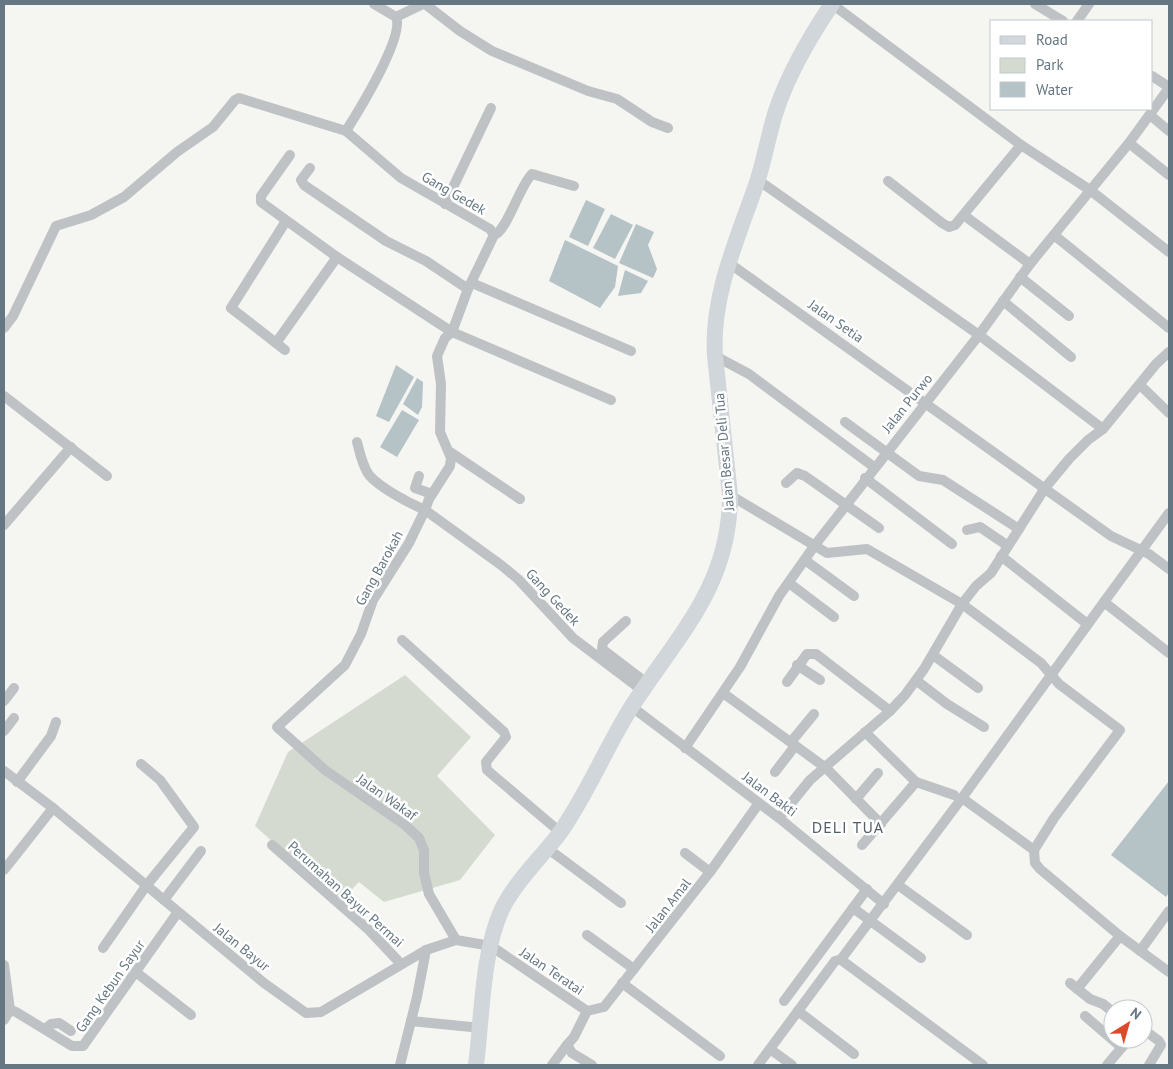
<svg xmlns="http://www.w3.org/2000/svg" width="1173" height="1069" viewBox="0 0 1173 1069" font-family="'PT Sans',sans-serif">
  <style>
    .green { fill: #d5dad1 }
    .water { fill: #b5c2c6 }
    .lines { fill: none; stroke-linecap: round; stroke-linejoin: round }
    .street { stroke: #bec2c5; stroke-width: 10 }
    .primary { stroke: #d1d6da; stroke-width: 16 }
    .labels { text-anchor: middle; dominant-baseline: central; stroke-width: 5; stroke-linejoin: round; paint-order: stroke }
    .street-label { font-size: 14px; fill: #657782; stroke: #fff }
    .quarter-label { font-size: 16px; letter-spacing: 1px; fill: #535f67; stroke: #fff }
  </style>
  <rect width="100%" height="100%" fill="#f5f5f2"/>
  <path class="green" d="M405,675L471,737L437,776L495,835L460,880L384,902L359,882L340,902L255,826L288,752Z"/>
  <g class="water">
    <path d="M586,200L605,209L588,246L569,237Z"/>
    <path d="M611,214L633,225L615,259L593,248Z"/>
    <path d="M636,224L654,232L648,245L657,269L653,278L619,263Z"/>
    <path d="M565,240L618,266L615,287L600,308L549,281Z"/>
    <path d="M625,270L648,281L641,293L618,296Z"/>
    <path d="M396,365L414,377L389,422L376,416Z"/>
    <path d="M417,378L423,382L422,407L418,415L403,404Z"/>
    <path d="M402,410L419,420L397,457L380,447Z"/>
    <path d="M1169,781V893L1166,897L1111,855Z"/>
  </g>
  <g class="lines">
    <g class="street">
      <path d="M425,4L460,31L492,51L588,91L617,99L652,122L668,128"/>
      <path d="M832,4L1021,145L1090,190L1169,252"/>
      <path d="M1035,4L1063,21"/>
      <path d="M396,17L423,4"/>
      <path d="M1077,21L1089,4"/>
      <path d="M1152,76L1169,87"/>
      <path d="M1150,115L1169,131"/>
      <path d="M346,131C358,112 405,36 396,17L374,4"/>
      <path d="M1129,143L1169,175"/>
      <path d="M290,155L261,196V202L337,257L452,332L611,400"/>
      <path d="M310,168L301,180L304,185L386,241L426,261L468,289"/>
      <path d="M758,180L979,335L1103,429"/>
      <path d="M888,181L942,223L949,227L955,225L1021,145"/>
      <path d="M445,204L491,108"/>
      <path d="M965,216L1030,264"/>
      <path d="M494,235C507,231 519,187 532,174L574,186"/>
      <path d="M1054,235L1169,328"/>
      <path d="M729,263L1111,536L1149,554L1169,569"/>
      <path d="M1020,277L1069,316"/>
      <path d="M472,283L631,351"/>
      <path d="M1003,301L1071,357"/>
      <path d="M4,328L13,316L56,226L91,215L124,197L177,152L213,127L235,100L239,98L346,131L401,178L490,229L494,235L468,289L452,332L445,338L437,356L441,384L440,432L451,458L450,466L429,499L425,510L501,565L518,579L573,638L643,691"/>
      <path d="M276,343L337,257"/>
      <path d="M285,350L231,308L286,221"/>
      <path d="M715,356L749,374L874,467"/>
      <path d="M1140,385L1169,413"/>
      <path d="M4,396L107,476"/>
      <path d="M845,422L919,476L943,480L1019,529"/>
      <path d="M357,442C360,453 362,465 369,475C380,488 409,503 425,510L409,543L373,600L361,634L345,665L277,727L325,770L405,825L419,838L424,850V873L429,894L456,940"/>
      <path d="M450,452L520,499"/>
      <path d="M419,476L415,488L432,494"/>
      <path d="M865,478L952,544"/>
      <path d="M786,483L797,473L805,476L879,528"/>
      <path d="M730,495L827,553L867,549L962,604L1041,663L1059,684L1120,730L1054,818L1034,850"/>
      <path d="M4,525L71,447"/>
      <path d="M967,530L980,527L1008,546"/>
      <path d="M1001,556L1086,623"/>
      <path d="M805,560L854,596"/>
      <path d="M789,583L834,617"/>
      <path d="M1104,602L1169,513"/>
      <path d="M626,621L603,642L602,649L648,684"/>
      <path d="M402,640L504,732L506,737L486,762L487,770L560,832"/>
      <path d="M933,655L978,688"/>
      <path d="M797,665L820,680"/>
      <path d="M917,681L947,704L984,727"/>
      <path d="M787,682L807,654H816L890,711"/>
      <path d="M723,693L826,768L881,824"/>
      <path d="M4,701L14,688"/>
      <path d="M632,707L779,818L884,904"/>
      <path d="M4,731L14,718"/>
      <path d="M865,732L916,782"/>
      <path d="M791,742L814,714"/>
      <path d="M685,748L740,667L779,596L815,545L979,335L1030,264L1129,143L1169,88"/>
      <path d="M4,771L53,808L264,983L306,1013L321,1012L426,950L456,940L491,946L587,1011"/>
      <path d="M775,772L795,746"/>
      <path d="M17,782L51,736L56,722"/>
      <path d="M962,798L1034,850L1035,863L1040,869L1120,936L1169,972"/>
      <path d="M856,799L878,773"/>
      <path d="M779,818L810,780L890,711L905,695L924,669L962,604L976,586L991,573L1045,488L1069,459L1088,440L1103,429L1156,364L1169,352"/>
      <path d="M272,845L369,930L401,964"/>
      <path d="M862,845L916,782L954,795"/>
      <path d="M547,848L621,903"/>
      <path d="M685,853L710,872"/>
      <path d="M4,870L53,808"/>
      <path d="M898,885L967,935"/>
      <path d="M164,900L201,851"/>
      <path d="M853,908L921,958"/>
      <path d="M587,935L634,969"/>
      <path d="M103,948L146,886L194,827L160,780L141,764"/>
      <path d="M1140,951L1169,911"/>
      <path d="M4,965L10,1010"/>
      <path d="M137,973L191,1015"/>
      <path d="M622,983L720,1056"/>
      <path d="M1070,983L1090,999L1103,1004L1113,1012"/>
      <path d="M1077,989L1120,936"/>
      <path d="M784,1001L867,889"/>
      <path d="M587,1011L604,1007L710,872L759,803"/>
      <path d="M587,1011L574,1037L567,1045L572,1053L592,1065"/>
      <path d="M798,1011L854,1054"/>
      <path d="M1085,1016L1121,1047"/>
      <path d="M4,1020L10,1010L16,1012L72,1046H83L178,912"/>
      <path d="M411,1021L481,1028"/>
      <path d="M45,1029L51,1024L59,1023L71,1031"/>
      <path d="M1143,1029L1159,1041L1161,1045L1149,1065"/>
      <path d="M770,1049L792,1065"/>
      <path d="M400,1065L417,997L426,950"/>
      <path d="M552,1065L567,1045"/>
      <path d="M758,1065L835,961L842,959"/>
      <path d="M983,1065L844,962L842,958L962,798L1104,602L1169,653"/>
      <path d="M1107,1065L1129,1039"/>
    </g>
    <path class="primary" d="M476,1065C482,1018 482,952 502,909C516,881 540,859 559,834C587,795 606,747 632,706C678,635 730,586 730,495L715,356C711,298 736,242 755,188C764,163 768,136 776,111C789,72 809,38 832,4"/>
  </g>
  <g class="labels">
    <g class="street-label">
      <text transform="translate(454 193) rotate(30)">Gang Gedek</text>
      <text transform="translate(836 321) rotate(35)">Jalan Setia</text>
      <text transform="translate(907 403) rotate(-51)">Jalan Purwo</text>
      <text transform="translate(724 452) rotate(-95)">Jalan Besar Deli Tua</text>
      <text transform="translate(379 568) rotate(-61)">Gang Barokah</text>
      <text transform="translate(553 597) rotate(47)">Gang Gedek</text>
      <text transform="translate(770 794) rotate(37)">Jalan Bakti</text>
      <text transform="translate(387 797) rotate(35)">Jalan Wakaf</text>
      <text transform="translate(346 894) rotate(42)">Perumahan Bayur Permai</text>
      <text transform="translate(668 905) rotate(-52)">Jalan Amal</text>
      <text transform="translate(242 947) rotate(39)">Jalan Bayur</text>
      <text transform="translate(552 971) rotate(34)">Jalan Teratai</text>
      <text transform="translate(110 986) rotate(-55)">Gang Kebun Sayur</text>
    </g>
    <g class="quarter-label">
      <text x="848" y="827">DELI TUA</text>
    </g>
  </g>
  <rect width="1173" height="1069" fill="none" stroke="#657782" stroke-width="10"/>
  <rect x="990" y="20" width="162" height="90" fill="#ffffff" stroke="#c1c9cd"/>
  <rect x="1000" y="36" width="25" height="8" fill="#d1d6da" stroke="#c1c9cd"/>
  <text x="1036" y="45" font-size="15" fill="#657782">Road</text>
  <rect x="1000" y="58" width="25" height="15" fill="#d5dad1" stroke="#c1c9cd"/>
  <text x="1036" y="70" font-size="15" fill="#657782">Park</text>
  <rect x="1000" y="82" width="25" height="15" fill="#b5c2c6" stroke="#c1c9cd"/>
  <text x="1036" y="95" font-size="15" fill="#657782">Water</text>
  <g transform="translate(1128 1024) rotate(37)"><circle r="24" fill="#ffffff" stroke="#c1c9cd"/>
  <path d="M0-4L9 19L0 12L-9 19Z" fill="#dd4a2a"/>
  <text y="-8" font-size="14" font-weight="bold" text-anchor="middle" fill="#657782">N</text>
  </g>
</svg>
